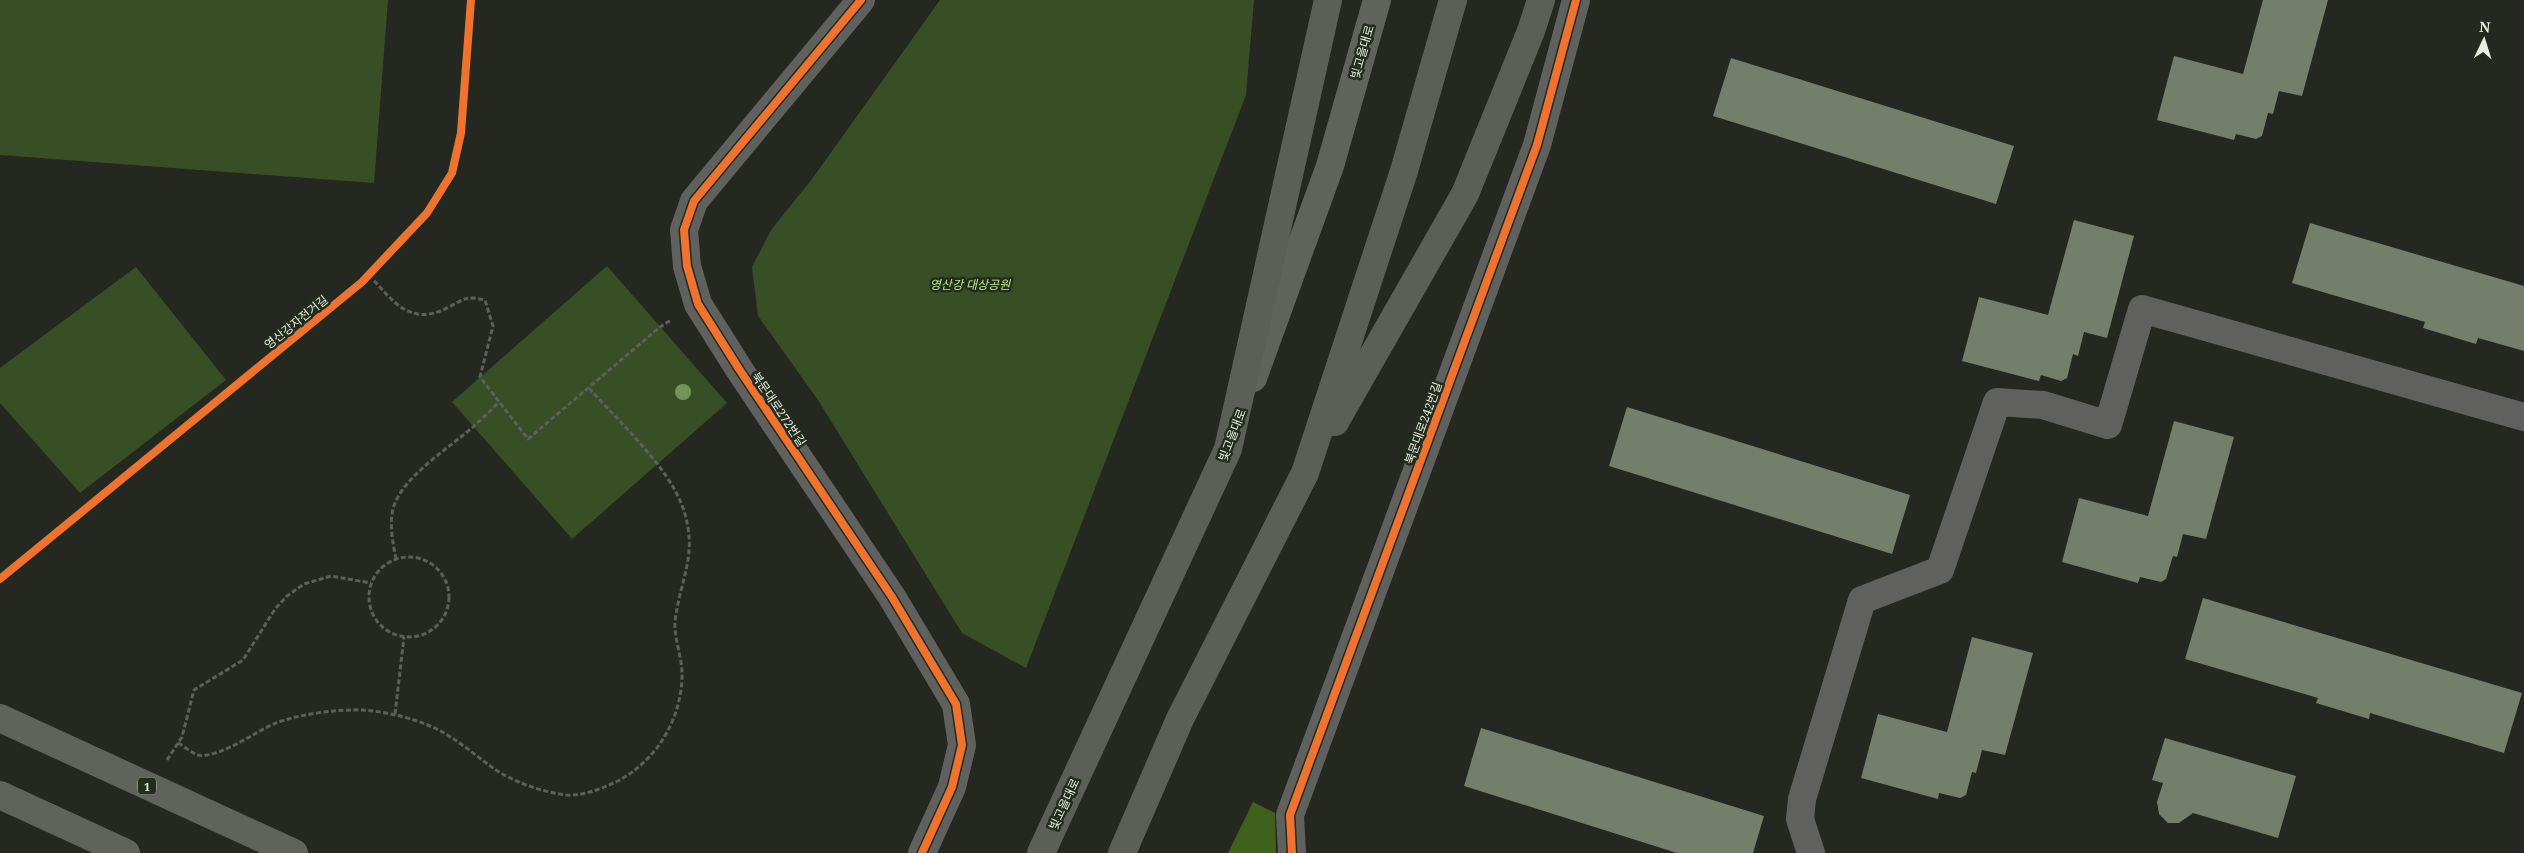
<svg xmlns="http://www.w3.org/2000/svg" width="2524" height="853" viewBox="0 0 2524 853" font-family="'Noto Serif','Noto Sans KR',serif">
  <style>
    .green { fill: #384e25 }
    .forest { fill: #3f611c }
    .building { fill: #747e6b }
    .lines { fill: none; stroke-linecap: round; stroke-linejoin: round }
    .path { stroke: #5d5f5b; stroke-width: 3; stroke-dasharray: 5 2.5; stroke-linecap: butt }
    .minor { stroke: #60615e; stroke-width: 28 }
    .major { stroke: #60625c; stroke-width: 28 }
    .highway { stroke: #5b5f58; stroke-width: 28 }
    .major-bridge { stroke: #60625c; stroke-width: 28 }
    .cycleway-casing { stroke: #232c1d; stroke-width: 11 }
    .cycleway { stroke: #ef722f; stroke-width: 8 }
    .tree { fill: #749458 }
    .labels { text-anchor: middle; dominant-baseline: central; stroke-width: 5; stroke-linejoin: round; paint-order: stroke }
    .shield { fill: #232c1d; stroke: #adb3a8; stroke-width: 1 }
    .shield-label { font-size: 11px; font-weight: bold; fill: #e8ede4 }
    .street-label { font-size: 12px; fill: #e8ede4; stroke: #232c1d }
    .park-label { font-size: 12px; font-style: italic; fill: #b5ed86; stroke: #232c1d }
  </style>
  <rect width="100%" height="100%" fill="#242820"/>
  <g class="green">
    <path d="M0,0H388L374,183L0,155Z"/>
    <path d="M940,0H1254L1246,95L1026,668L962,633L818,400L758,316L752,267L771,230L812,179Z"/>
    <path d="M607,266L727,403L572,539L452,402Z"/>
    <path d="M136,267L226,380L80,493L0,403V368Z"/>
  </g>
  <path class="forest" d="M1253,802L1275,813L1276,853H1228Z"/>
  <g class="building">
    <path d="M2263,0H2328L2302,96L2279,91L2273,114L2268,113L2262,136L2256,139L2236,134L2234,140L2157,120L2174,56L2243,74Z"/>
    <path d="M1731,58L2014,146L1996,204L1713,116Z"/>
    <path d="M2074,220L2134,236L2107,338L2084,332L2078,356L2073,354L2067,378L2061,381L2041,375L2039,381L1962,361L1979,297L2048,315Z"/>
    <path d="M2310,223L2524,286V351L2478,338L2476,344L2423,328L2425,322L2292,283Z"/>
    <path d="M1627,407L1910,495L1892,554L1609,466Z"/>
    <path d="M2174,421L2234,437L2206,539L2183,534L2177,557L2173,556L2166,579L2161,582L2140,577L2138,583L2062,562L2079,498L2148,516Z"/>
    <path d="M2203,598L2522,693L2504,753L2370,713L2369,719L2316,703L2318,698L2185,659Z"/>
    <path d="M1972,637L2033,653L2005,755L1982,750L1976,773L1972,772L1966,795L1960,798L1939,793L1938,799L1861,778L1878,714L1947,732Z"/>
    <path d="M1481,728L1764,816L1753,853H1677L1464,786Z"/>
    <path d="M2165,738L2296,776L2278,838L2193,813L2179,823H2168L2159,814L2157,802L2163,783L2152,780Z"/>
  </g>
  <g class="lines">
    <g class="path">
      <path d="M369,275C393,301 410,328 449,307C466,298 466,296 485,300L493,326L480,377L528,439L660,327L671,320"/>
      <circle cx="409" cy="597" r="40"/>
      <path d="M396,559C393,543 389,525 393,509C401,477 451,447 474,426C483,418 491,410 499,402"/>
      <path d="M395,714L404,637"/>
      <path d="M178,743C184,746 192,753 198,755C219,759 256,731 276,723C299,714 338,709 363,710C388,712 412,718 435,728C457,739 476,756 496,770C516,783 543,792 566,795C581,796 594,791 607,786C651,768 680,726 682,678C683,659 674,640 675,622C680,578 699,555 683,508C669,467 618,421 589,388"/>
      <path d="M167,760L182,737L194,690L243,660L275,609L287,596L304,584L331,576L371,583"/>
    </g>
    <g class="minor">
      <path d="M861,0L694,201L684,230L687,266L698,304L739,369L892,597L956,704L962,745L952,787L922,853"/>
      <path d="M1292,853L1290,815L1537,145L1576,0"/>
      <path d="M1811,853L1800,819L1802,799L1862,600L1940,570L1997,402L2043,405L2108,425L2142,309L2524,417"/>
    </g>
    <path class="major" d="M1253,378L1330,166L1377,0"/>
    <g class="highway">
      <path d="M1335,422L1465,194L1531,31L1541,0"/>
      <path d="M1041,853L1228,449L1328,0"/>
      <path d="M1122,853L1180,719L1305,473L1404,171L1453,0"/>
    </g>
    <g class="major-bridge">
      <path d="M0,718L294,853"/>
      <path d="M0,795L126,853"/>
    </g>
    <defs>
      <g id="cycleway">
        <path d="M861,0L694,201L684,230L687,266L698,304L739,369L892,597L956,704L962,745L952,787L922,853"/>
        <path d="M0,579L362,282L427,213L452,173L461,133L471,0"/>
        <path d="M1292,853L1290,815L1537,145L1576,0"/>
      </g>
    </defs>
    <use href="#cycleway" class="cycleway-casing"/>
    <use href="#cycleway" class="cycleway"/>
  </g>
  <circle class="tree" cx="683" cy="392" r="8"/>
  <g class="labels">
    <rect class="shield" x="138" y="777.5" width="18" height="17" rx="4"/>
    <g class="shield-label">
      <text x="147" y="786">1</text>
    </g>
    <g class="street-label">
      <text transform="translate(1362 52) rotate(-74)">빛고을대로</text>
      <text transform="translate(296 322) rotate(-39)">영산강자전거길</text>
      <text transform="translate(779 409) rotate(56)">북문대로272번길</text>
      <text transform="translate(1423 423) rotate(-70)">북문대로242번길</text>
      <text transform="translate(1232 435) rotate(-69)">빛고을대로</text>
      <text transform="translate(1064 804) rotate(-65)">빛고을대로</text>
    </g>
    <g class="park-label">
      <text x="970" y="284">영산강 대상공원</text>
    </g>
  </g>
  <g transform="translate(2484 40) rotate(4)" stroke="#232c1d" stroke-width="4" paint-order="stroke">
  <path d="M0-4L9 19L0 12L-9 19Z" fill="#e8ede4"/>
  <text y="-8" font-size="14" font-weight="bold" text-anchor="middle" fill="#e8ede4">N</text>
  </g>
</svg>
